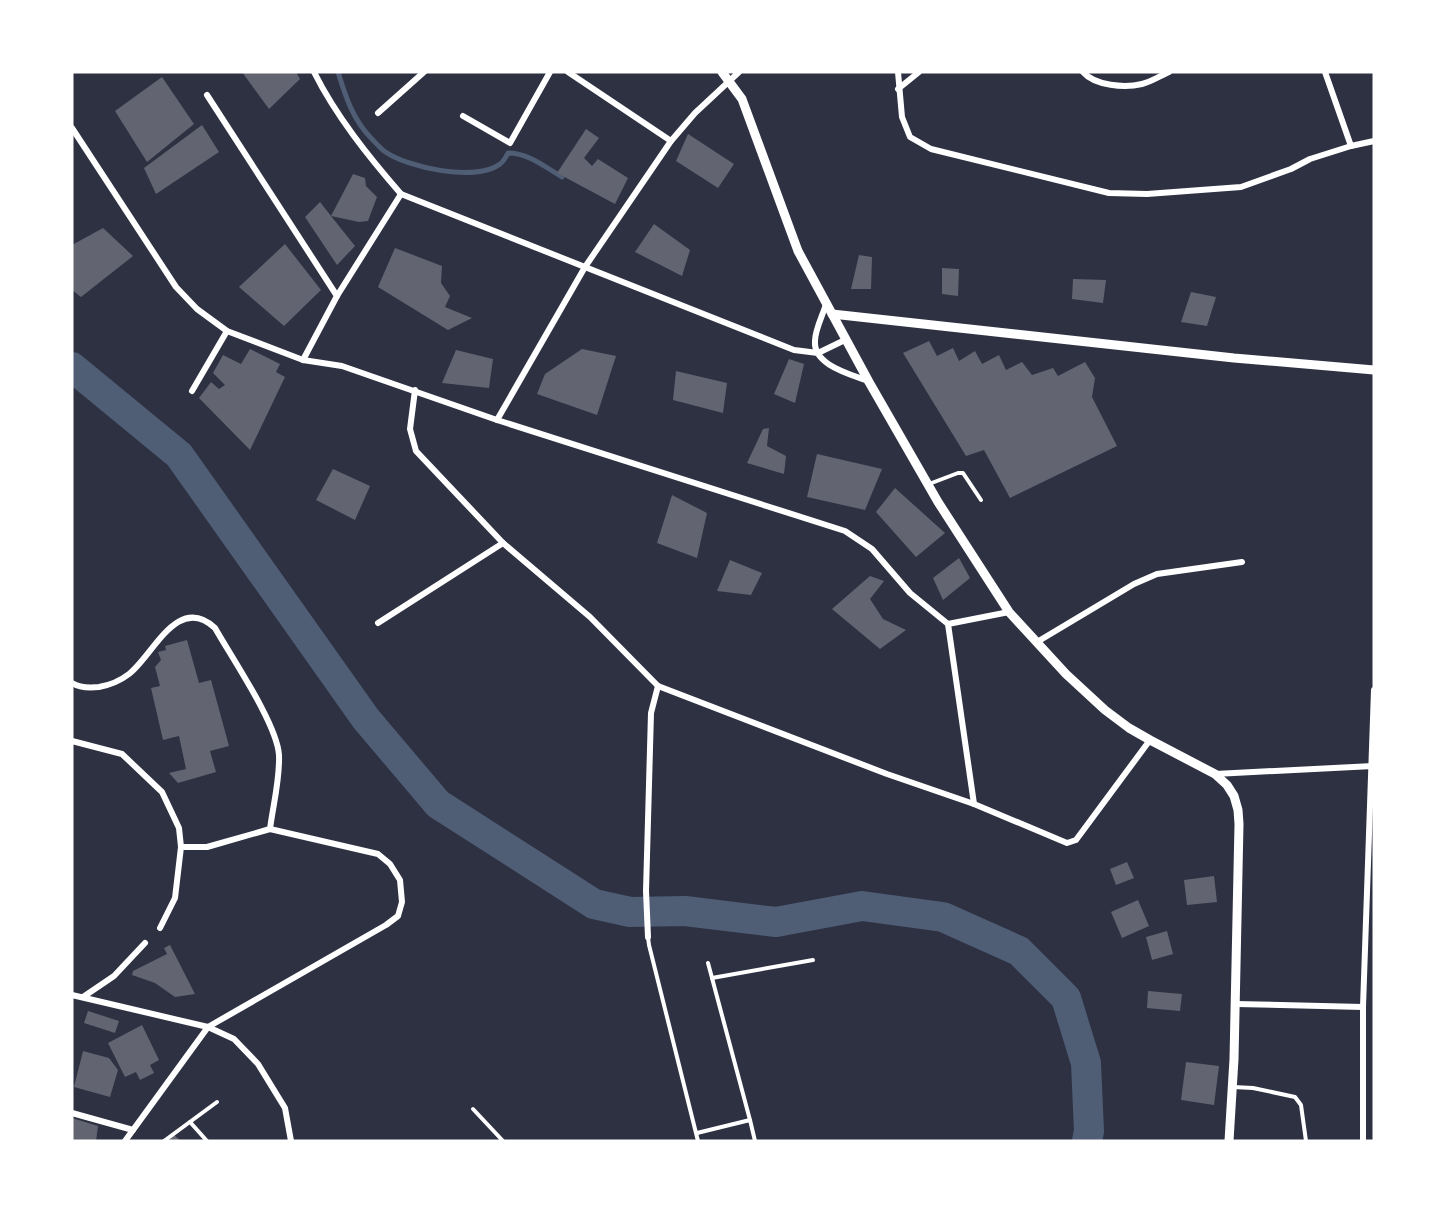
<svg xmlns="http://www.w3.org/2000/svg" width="1446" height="1213" viewBox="0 0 1446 1213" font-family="'PT Sans Narrow',sans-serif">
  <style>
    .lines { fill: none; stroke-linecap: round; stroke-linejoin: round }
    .stream { stroke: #4f5d75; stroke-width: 5 }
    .river { stroke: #4f5d75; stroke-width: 30 }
    .building { fill: #626471 }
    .service { stroke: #fff; stroke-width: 4 }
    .minor { stroke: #fff; stroke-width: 6 }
    .tertiary { stroke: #fff; stroke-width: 9 }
  </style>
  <rect width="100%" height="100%" fill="#2d3142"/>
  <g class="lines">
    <path class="stream" d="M338,72C345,95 353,120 371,138C375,142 379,147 384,151C407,168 476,182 500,164C503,162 506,157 508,153C529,153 545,167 562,177"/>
    <path class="river" d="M72,367L179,455L366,719L438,804L594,904L630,912L685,911L776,922L862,906L943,917L1019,951L1066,998L1086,1063L1089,1131L1087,1141"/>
  </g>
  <g class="building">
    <path d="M242,72H296L300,79L269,109Z"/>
    <path d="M162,77L194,124L147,162L115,111Z"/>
    <path d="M202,125L219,152L156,194L144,168Z"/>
    <path d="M586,129L599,138L584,158L592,166L598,159L628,178L615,204L557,173Z"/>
    <path d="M688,134L734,164L718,188L676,161Z"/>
    <path d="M353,174L365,178L366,186L377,197L368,221L359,222L331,216L355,246L337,265L305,217L320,202L331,216Z"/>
    <path d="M654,224L690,250L682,276L635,252Z"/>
    <path d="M103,228L133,256L81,297L72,290V245Z"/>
    <path d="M285,244L321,290L284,326L239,287Z"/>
    <path d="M395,248L442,266L441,283L450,296L445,307L472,318L448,330L378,287Z"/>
    <path d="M859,255L872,257L871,289H851Z"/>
    <path d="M942,268L959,269L958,296L942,294Z"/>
    <path d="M1073,279L1106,280L1103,303L1072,299Z"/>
    <path d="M1191,292L1216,297L1207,326L1181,322Z"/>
    <path d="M929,341L937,356L953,348L959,361L975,351L982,364L999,355L1006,370L1022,362L1032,375L1053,368L1058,376L1085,362L1095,378L1092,397L1117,446L1010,498L984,450L966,456L903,353Z"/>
    <path d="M250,349L280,364L276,372L285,377L250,450L199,398L211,382L219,389L225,385L213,373L223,355L241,364Z"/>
    <path d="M582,349L616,356L597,415L537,394L545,374Z"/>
    <path d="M456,350L493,359L489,388L442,383Z"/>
    <path d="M789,359L804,364L795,403L774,394Z"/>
    <path d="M676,371L727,383L723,413L673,400Z"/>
    <path d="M769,428L767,446L786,456L784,474L747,463L763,429Z"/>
    <path d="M817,454L882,469L865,510L807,497Z"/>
    <path d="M333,469L370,486L355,520L316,500Z"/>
    <path d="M895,488L945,533L916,557L876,512Z"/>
    <path d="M672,495L707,513L697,558L657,543Z"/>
    <path d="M959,558L970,578L943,600L933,578Z"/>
    <path d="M730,560L762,573L751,595L717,591Z"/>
    <path d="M870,576L884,581L870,599L883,619L906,630L880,649L832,609Z"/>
    <path d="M187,640L199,683L211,680L229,746L210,751L216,772L178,783L169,773L186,769L179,736L163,740L151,688L160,686L155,667L161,660L158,652L166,650L165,646Z"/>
    <path d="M1127,862L1134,878L1116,885L1110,869Z"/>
    <path d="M1214,876L1217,902L1187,905L1184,880Z"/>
    <path d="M1138,900L1149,926L1122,938L1111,912Z"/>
    <path d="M1167,931L1173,954L1152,960L1146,937Z"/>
    <path d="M170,945L195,994L175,997L155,983L132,975L133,971L167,954L164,948Z"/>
    <path d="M1148,991L1182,994L1180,1011L1147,1008Z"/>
    <path d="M88,1011L119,1021L115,1033L84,1023Z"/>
    <path d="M142,1025L159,1060L150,1065L154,1073L140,1080L136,1072L125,1077L108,1043Z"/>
    <path d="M83,1051L109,1058L118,1070L110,1097L74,1087Z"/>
    <path d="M1186,1062L1219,1066L1214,1105L1181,1100Z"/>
    <path d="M72,1118L98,1126L96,1141H76L72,1139Z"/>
    <path d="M174,1135L181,1141H168Z"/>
  </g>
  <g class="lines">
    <g class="service">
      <path d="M929,484L958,473H963L981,500"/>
      <path d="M648,937L649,945L698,1141"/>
      <path d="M712,978L813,960"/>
      <path d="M1233,1087L1253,1088L1295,1097L1301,1105L1306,1141"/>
      <path d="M473,1109L503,1141"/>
      <path d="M750,1120L755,1141"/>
      <path d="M190,1122L207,1141"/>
      <path d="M697,1133L750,1120L708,963"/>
      <path d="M164,1141L217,1102"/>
    </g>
    <g class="minor">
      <path d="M314,72C336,116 368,156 401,194L794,350L818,353L847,339"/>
      <path d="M568,72L671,141"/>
      <path d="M898,72L902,117L910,137L931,149L1109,193L1147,194L1241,187L1291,169L1310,159L1351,146L1374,141"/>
      <path d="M1083,72C1095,86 1125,88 1142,84C1151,82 1160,76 1169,72"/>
      <path d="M1325,72L1351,146"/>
      <path d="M898,89L919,72"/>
      <path d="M207,95L337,296"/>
      <path d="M378,113L424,72"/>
      <path d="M463,116L510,143L550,72"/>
      <path d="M72,128L176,287L197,309L227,331L303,360L342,366L497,420L845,531L872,549L910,593L948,624L1009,612"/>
      <path d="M826,304C823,315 815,329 815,341C813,365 850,374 868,381"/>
      <path d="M303,360L337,296L401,194"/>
      <path d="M415,390L410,429L416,451L503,543L590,617L658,686L887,774L974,804L1067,843L1076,840L1150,740"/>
      <path d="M192,391L227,331"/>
      <path d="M497,420L585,267L671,141L695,113L739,72"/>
      <path d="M378,623L503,543"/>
      <path d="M948,624L974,804"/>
      <path d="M1037,642L1134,584L1157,574L1242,562"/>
      <path d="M72,683C80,688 90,688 99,687C110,685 120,681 129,674C153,656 177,593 215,628C232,658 277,724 279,755C280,780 273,805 270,829L378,854L390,864L400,880L402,902L398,916L386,925L208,1027L125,1141"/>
      <path d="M72,741L122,754L162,792L179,828L181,847L175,898L160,928"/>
      <path d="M1215,774L1373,766"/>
      <path d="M181,847H207L270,829"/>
      <path d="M648,937L646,891L651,713L658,686"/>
      <path d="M72,995L208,1027L234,1039L258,1064L285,1108L291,1141"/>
      <path d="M83,997L114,976L145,943"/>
      <path d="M1236,1004L1363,1007"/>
      <path d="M72,1113L133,1130"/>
      <path d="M1363,1141V1007L1374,690"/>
    </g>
    <g class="tertiary">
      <path d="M722,72L742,99L798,251L869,382L938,502L1009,612L1066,674L1105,710L1129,728L1150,740L1215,774L1227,785L1234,796L1238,810L1239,824L1234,1059L1229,1141"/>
      <path d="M832,314L1234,358L1374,370"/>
    </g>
  </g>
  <rect width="1446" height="1213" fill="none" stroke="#ffffff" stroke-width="147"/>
</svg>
